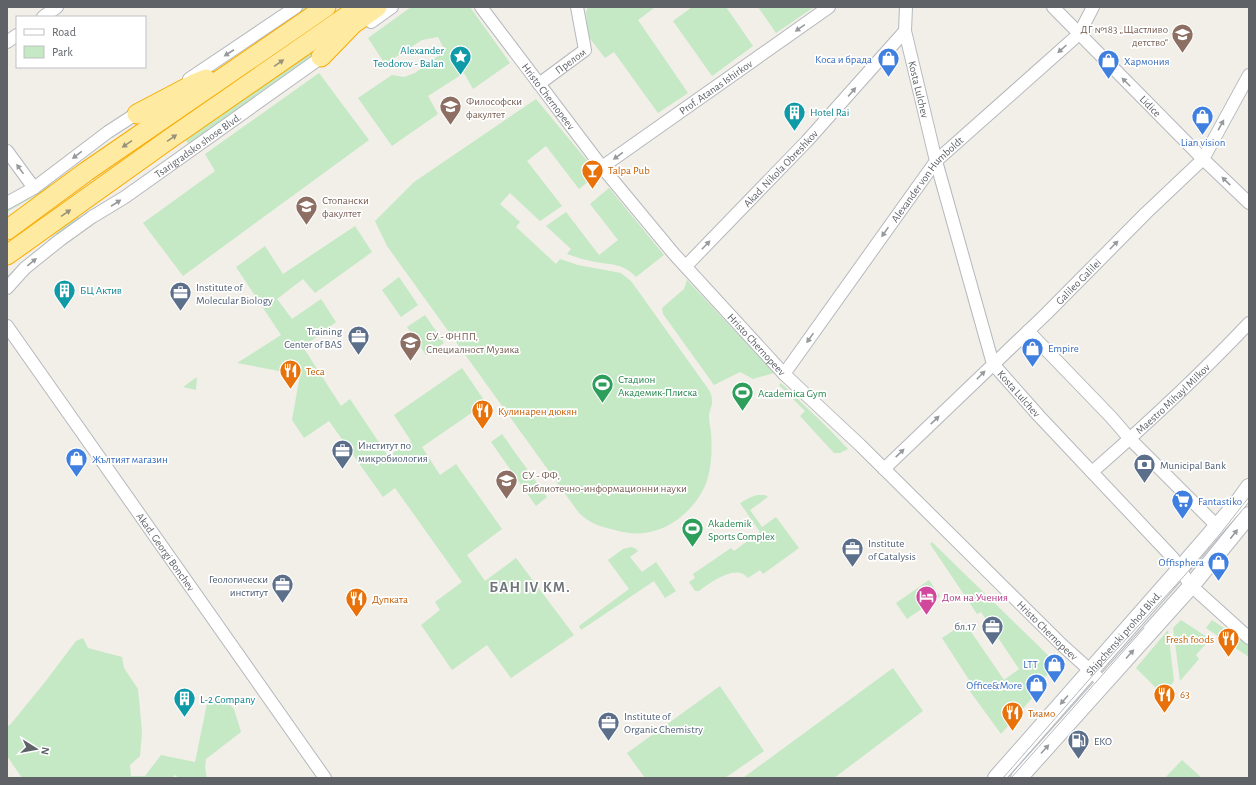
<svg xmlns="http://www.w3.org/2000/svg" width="1256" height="785" viewBox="0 0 1256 785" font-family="'Alegreya Sans',sans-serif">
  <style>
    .green { fill: #c5e8c5 }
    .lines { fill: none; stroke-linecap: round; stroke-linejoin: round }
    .minor-casing { stroke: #b5b8bc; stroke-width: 14 }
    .secondary-casing { stroke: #b6babf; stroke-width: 18 }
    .trunk-casing { stroke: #f9ab00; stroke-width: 21 }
    .minor { stroke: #fff; stroke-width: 12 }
    .secondary { stroke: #fff; stroke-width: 16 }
    .trunk { stroke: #feeaa1; stroke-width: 19 }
    .tram { stroke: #b6b7b8; stroke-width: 1 }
    .oneway { fill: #979a9d }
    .oneway2 { fill: #97927c }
    .labels { text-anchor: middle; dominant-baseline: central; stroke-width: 3.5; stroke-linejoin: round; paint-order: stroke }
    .education-label { font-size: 11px; fill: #785e54; stroke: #fff; text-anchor: start }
    .culture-label { font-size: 11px; fill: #0d838f; stroke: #fff; text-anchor: start }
    .shop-label { font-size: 11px; fill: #366cbe; stroke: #fff; text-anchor: end }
    .street-label { font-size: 11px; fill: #5f6368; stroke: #fff }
    .food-label { font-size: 11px; fill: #c56008; stroke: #fff; text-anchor: start }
    .service-label { font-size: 11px; fill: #4e5e75; stroke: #fff; text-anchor: start }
    .leisure-label { font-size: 11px; fill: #27864d; stroke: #fff; text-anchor: start }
    .hotel-label { font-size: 11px; fill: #b23c85; stroke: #fff; text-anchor: start }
    .district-label { font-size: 15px; font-weight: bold; letter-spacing: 1px; fill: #70757a; stroke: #fff }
  </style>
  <rect width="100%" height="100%" fill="#f1efe8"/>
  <g class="green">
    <path d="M304,7H310L254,42H253Z"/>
    <path d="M411,7H470L510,63L473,89L464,73L428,96L438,114L392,146L358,98L392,75L404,77L415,73L445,51L438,37L422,40L385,64L368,38Z"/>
    <path d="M588,7H653L654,8L638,20L688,93L658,113L614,52L605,58L588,36L586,12Z"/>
    <path d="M692,7H726L753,46L712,76L673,21Z"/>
    <path d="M758,7H814L776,33Z"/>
    <path d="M329,39L325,47L189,144L185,140Z"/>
    <path d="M319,73L369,140L183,276L143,223L215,171L205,154Z"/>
    <path d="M536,99L598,174L579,189L546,146L527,161L562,206L540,221L510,193L500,204L520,222L516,227L556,264L560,259L578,265L621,273L631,281L709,390C711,393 712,397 712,402C712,407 709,411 709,416C709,421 710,427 711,432C712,446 712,463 708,477C702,500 680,523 657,530C643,535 629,534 615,530C601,527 589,523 579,513L387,246L375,221L414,182Z"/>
    <path d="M47,182L51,187L7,212V208Z"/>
    <path d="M609,188L664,255L636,277C623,263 612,265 595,262C585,260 576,257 567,254L571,249L546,226L566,212L599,255L618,240L590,204Z"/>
    <path d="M77,215L81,220L7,280V276Z"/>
    <path d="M355,226L372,252L315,293L303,279L277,299L292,319L321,299L336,322L303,347L341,406L350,399L388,456L411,441L394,415L462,368L486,403L422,447L440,475L456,464L502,529L467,555L485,581L516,558L574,635L511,678L487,645L452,670L421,625L440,610L435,602L462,582L395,488L383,497L329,421L304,438L292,420L300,375L237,363L281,335L236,267L265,246L283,274Z"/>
    <path d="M399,277L418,305L401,317L382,290Z"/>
    <path d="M687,280L774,373L753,379L740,372L714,385L663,314L662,308L684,289Z"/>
    <path d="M425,315L444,343L426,355L407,327Z"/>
    <path d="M197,377L196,390L183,387Z"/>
    <path d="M781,383L829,429L848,449L840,453H834L800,416L805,411L779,385Z"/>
    <path d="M502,434L547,497L536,506L491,442Z"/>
    <path d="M757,495H765L768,497L750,510L762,527L776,517L799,548L763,574L760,570L748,578C746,576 743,573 740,573C727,570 709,584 699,591H695L689,582L695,578L693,574L731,548L734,551L760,532L740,503L751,497Z"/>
    <path d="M932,542L1057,664L1042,681L1039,690L1001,734L969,690L973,686L942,638L965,623L1004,680L1019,669L981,612L977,614L930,544Z"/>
    <path d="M631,547L635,548L638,551L630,557L642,572L656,562L676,591L665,598L654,581L581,630L579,626L629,589L608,560L623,549Z"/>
    <path d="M929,580L940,596L907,619L896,603Z"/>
    <path d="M1181,620L1210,639L1196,655L1199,659L1180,681L1173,628Z"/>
    <path d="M1212,620L1248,644L1249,646V657L1206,628Z"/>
    <path d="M1168,630L1174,681L1169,687L1165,683L1158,690L1136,668Z"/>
    <path d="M83,638L88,648L122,657L124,668L138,689L142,732L140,756L130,765L131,776H145L161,755L195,762L207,704L220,694L234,709L241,732L206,759L205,768L207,778H179L175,775L172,778H22L7,756V726L10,725L45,682L76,641Z"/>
    <path d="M893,668L923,711L834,778H743Z"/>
    <path d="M720,686L764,751L725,778H645L627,753Z"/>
    <path d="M1182,760L1202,778H1165Z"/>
  </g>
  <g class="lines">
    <defs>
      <g id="minor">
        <path id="s1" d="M481,7L602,167L674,254L784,374L860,445L1062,645L1104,683"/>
        <path id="s2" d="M906,7L905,31L936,161L993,364L1039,416L1173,558L1187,580L1198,592L1249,638"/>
        <path id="s3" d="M1053,7L1203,159L1249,203"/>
        <path d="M43,17L57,7"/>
        <path d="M371,22L392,7"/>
        <path d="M7,42L17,35"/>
        <path d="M189,79L296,7"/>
        <path id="s4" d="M539,84L585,50L577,7"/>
        <path d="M7,151L34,188"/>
        <path id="s5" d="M602,167L829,7"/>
        <path d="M7,203L34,188L108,132L142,110"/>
        <path id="s6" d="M686,266L807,141L905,31"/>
        <path id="s7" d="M7,288L25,268L60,240L92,217L125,197L326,54"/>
        <path id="s8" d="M7,326L325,778"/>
        <path d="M1028,331L1111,417L1130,439L1217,526"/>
        <path id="s9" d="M784,374L936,161L1079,34L1093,7"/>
        <path id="s10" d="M884,469L1046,314L1146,213L1203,159L1249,75"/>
        <path id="s11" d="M1092,472C1147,424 1199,376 1249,323"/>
      </g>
      <g id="secondary">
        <path id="s12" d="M996,778L1187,561L1239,501L1249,487"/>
        <path d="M1019,778L1192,585L1249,515"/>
      </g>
      <g id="trunk">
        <path d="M321,57L353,24L377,7"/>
        <path d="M137,114L196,83L206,79"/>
        <path d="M7,230L87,171L326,7"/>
        <path d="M7,255L168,140L360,7"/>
      </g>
    </defs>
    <use href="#minor" class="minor-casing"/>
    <use href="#secondary" class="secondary-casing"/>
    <use href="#trunk" class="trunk-casing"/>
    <use href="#minor" class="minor"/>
    <use href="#secondary" class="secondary"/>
    <use href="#trunk" class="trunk"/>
    <g class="tram">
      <path d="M1003,778L1094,674L1185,575L1220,534L1249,497"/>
      <path d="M1011,778L1144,628"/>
    </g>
  </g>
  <defs><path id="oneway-solid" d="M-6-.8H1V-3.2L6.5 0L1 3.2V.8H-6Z"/></defs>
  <g class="oneway">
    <use href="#oneway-solid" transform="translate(800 28) rotate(145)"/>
    <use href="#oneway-solid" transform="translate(1062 49) rotate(138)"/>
    <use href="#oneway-solid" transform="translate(229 53) rotate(147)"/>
    <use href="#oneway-solid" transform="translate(1126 82) rotate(-135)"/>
    <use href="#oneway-solid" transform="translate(852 92) rotate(-49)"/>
    <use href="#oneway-solid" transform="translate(1221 125) rotate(-61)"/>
    <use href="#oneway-solid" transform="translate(77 155) rotate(143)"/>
    <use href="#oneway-solid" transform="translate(618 156) rotate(144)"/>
    <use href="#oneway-solid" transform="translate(20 169) rotate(-126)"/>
    <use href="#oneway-solid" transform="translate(1226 181) rotate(-136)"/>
    <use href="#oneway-solid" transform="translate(116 203) rotate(-33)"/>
    <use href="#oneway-solid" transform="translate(885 232) rotate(125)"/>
    <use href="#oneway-solid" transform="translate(706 245) rotate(-46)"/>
    <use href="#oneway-solid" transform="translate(1114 245) rotate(-45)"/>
    <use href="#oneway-solid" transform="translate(32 262) rotate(-39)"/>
    <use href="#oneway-solid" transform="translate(810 338) rotate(125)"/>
    <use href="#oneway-solid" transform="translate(981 375) rotate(-45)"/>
    <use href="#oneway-solid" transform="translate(935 420) rotate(-44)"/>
    <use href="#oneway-solid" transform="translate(900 453) rotate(-44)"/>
    <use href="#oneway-solid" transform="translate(1234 534) rotate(-52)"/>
    <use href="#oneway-solid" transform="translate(1130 654) rotate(-48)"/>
    <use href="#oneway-solid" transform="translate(1064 700) rotate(131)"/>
    <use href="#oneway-solid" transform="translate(1045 749) rotate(-48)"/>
  </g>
  <g class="oneway2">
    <use href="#oneway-solid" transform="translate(279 63) rotate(-35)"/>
    <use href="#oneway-solid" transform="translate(172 138) rotate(-35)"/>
    <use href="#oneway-solid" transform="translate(127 144) rotate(146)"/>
    <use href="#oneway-solid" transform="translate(66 213) rotate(-35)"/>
  </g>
  <defs>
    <symbol id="school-pin" viewBox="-11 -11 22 30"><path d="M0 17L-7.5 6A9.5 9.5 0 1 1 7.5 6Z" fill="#8d6e63" stroke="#fff"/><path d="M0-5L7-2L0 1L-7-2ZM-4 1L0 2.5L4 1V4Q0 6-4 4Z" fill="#fff"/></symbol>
    <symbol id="sight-pin" viewBox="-11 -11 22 30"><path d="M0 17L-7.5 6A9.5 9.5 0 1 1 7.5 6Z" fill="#0f9aa8" stroke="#fff"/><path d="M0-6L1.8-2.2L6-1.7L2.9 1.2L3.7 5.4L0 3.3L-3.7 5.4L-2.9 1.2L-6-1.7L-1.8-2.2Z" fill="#fff"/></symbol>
    <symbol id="shop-pin" viewBox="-11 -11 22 30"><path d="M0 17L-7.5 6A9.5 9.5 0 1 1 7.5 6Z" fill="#3f7fe0" stroke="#fff"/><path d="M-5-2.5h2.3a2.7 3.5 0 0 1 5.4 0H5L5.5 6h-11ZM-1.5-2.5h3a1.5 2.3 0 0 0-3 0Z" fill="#fff"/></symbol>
    <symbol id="university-pin" viewBox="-11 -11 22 30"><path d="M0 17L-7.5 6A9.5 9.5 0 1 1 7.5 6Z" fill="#8d6e63" stroke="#fff"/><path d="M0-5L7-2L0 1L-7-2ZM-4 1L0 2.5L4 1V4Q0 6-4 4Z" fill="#fff"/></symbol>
    <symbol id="building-pin" viewBox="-11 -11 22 30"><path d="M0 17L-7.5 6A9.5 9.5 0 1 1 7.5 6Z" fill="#0f9aa8" stroke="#fff"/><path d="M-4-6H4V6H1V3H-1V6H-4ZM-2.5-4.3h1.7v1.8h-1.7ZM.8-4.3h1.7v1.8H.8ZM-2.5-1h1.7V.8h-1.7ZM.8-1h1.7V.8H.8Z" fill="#fff"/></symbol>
    <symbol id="bar-pin" viewBox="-11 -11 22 30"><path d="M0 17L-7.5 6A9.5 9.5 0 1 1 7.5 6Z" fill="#e8710a" stroke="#fff"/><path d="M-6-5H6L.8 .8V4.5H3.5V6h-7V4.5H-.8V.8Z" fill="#fff"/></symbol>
    <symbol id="office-pin" viewBox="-11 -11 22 30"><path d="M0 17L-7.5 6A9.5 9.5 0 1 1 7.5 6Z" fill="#5c6f8a" stroke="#fff"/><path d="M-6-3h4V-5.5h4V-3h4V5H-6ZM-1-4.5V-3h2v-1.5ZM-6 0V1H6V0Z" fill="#fff"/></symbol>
    <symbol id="restaurant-pin" viewBox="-11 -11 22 30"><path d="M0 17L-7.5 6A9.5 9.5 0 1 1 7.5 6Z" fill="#e8710a" stroke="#fff"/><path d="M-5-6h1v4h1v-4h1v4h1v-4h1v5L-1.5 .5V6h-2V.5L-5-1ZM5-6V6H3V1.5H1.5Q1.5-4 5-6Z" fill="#fff"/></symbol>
    <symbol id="stadium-pin" viewBox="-11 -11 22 30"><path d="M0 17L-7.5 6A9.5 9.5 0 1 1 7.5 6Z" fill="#2e9e5b" stroke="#fff"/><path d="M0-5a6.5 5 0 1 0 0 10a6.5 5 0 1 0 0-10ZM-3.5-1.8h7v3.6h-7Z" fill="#fff"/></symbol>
    <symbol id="bank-pin" viewBox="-11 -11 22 30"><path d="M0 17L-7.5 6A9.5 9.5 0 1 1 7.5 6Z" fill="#5c6f8a" stroke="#fff"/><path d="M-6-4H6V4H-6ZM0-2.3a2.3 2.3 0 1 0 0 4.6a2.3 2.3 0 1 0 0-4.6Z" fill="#fff"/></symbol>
    <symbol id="supermarket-pin" viewBox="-11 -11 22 30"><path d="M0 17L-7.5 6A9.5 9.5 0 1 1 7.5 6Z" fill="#3f7fe0" stroke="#fff"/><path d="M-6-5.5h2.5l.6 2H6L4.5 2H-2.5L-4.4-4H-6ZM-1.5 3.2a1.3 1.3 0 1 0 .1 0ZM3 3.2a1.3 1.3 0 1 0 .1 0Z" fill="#fff"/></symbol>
    <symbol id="hotel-pin" viewBox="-11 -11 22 30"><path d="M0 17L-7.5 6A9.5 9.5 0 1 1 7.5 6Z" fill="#d1479c" stroke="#fff"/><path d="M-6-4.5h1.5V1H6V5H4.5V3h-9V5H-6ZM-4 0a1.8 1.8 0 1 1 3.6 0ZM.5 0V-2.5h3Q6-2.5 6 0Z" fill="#fff"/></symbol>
    <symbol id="fuel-pin" viewBox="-11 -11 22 30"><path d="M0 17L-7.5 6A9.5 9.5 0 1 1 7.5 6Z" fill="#5c6f8a" stroke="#fff"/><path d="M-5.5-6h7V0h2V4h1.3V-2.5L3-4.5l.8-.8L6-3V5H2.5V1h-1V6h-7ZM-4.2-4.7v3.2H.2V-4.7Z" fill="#fff"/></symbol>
  </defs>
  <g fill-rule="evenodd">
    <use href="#school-pin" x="1170" y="22" width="25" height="34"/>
    <use href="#sight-pin" x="448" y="44" width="25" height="34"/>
    <use href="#shop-pin" x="876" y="46" width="25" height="34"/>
    <use href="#shop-pin" x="1096" y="48" width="25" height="34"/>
    <use href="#university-pin" x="438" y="94" width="25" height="34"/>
    <use href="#building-pin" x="782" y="100" width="25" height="34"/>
    <use href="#shop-pin" x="1190" y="104" width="25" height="34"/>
    <use href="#bar-pin" x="580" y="158" width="25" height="34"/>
    <use href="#university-pin" x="294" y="194" width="25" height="34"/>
    <use href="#building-pin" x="52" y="278" width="25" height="34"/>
    <use href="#office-pin" x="168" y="280" width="25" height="34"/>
    <use href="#office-pin" x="346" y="324" width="25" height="34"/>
    <use href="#university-pin" x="398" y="330" width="25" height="34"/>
    <use href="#shop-pin" x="1020" y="336" width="25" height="34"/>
    <use href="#restaurant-pin" x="278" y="358" width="25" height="34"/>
    <use href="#stadium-pin" x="590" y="372" width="25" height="34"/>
    <use href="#stadium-pin" x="730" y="380" width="25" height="34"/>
    <use href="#restaurant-pin" x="470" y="398" width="25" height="34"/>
    <use href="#office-pin" x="330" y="438" width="25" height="34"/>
    <use href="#shop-pin" x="64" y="446" width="25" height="34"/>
    <use href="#bank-pin" x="1132" y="452" width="25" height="34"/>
    <use href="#university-pin" x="494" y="468" width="25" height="34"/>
    <use href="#supermarket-pin" x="1170" y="488" width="25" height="34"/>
    <use href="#stadium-pin" x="680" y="516" width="25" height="34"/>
    <use href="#office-pin" x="840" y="536" width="25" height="34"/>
    <use href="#shop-pin" x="1206" y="550" width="25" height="34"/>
    <use href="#office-pin" x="270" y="572" width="25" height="34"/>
    <use href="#hotel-pin" x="914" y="584" width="25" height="34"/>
    <use href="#restaurant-pin" x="344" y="586" width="25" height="34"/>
    <use href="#office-pin" x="980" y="614" width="25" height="34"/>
    <use href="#restaurant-pin" x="1216" y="626" width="25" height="34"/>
    <use href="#shop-pin" x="1042" y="652" width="25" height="34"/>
    <use href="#shop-pin" x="1024" y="672" width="25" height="34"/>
    <use href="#restaurant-pin" x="1152" y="682" width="25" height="34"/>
    <use href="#building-pin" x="172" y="686" width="25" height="34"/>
    <use href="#restaurant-pin" x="1000" y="700" width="25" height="34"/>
    <use href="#office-pin" x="596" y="710" width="25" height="34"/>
    <use href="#fuel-pin" x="1066" y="728" width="25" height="34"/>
  </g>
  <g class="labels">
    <g class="education-label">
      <text x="1168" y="29" text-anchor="end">ДГ №183 „Щастливо<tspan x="1168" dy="13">детство“</tspan></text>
      <text x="466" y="101">Философски<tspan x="466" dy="13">факултет</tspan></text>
      <text x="322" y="200">Стопански<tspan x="322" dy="13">факултет</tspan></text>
      <text x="426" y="336">СУ - ФНПП,<tspan x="426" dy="13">Специалност Музика</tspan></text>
      <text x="522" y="475">СУ - ФФ,<tspan x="522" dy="13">Библиотечно-информационни науки</tspan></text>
    </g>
    <g class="culture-label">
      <text x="444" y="50" text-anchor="end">Alexander<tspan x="444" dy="13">Teodorov - Balan</tspan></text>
      <text x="810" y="112">Hotel Rai</text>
      <text x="80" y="290">БЦ Актив</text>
      <text x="200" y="699">L-2 Company</text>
    </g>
    <g class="shop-label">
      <text x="872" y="59">Коса и брада</text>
      <text x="1124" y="61" text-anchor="start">Хармония</text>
      <text x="1203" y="142" text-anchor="middle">Lian vision</text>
      <text x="1048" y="348" text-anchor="start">Empire</text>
      <text x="92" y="459" text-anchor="start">Жълтият магазин</text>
      <text x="1198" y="501" text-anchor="start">Fantastiko</text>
      <text x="1204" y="562">Offisphera</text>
      <text x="1038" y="664">LTT</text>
      <text x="1022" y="685">Office&amp;More</text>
    </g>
    <g class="street-label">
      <text stroke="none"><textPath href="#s4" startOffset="39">Прелом</textPath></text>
      <text stroke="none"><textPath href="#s5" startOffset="139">Prof. Atanas Ishirkov</textPath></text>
      <text stroke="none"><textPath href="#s2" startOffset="84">Kosta Lulchev</textPath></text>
      <text stroke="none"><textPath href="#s1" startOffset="112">Hristo Chernopeev</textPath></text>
      <text stroke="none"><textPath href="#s3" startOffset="139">Lidice</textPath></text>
      <text stroke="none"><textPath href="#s7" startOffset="239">Tsarigradsko shose Blvd.</textPath></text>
      <text stroke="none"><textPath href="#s6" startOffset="136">Akad. Nikola Obreshkov</textPath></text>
      <text stroke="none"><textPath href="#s9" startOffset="242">Alexander von Humboldt</textPath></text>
      <text stroke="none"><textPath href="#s10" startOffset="270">Galileo Galilei</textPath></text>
      <text stroke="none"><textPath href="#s1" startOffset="436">Hristo Chernopeev</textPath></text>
      <text stroke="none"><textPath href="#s2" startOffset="408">Kosta Lulchev</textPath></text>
      <text stroke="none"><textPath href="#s11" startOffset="109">Maestro Mihayl Milkov</textPath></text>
      <text stroke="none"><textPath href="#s8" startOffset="276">Akad. Georgi Bonchev</textPath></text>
      <text stroke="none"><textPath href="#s1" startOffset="844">Hristo Chernopeev</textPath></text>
      <text stroke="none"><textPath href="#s12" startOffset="193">Shipchenski prohod Blvd.</textPath></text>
    </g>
    <g class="food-label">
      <text x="608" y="170">Talpa Pub</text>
      <text x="306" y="371">Теса</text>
      <text x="498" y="411">Кулинарен дюкян</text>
      <text x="372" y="599">Дупката</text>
      <text x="1214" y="639" text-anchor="end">Fresh foods</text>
      <text x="1180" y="694">63</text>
      <text x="1028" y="713">Тиамо</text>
    </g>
    <g class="service-label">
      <text x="196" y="287">Institute of<tspan x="196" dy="13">Molecular Biology</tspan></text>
      <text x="342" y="331" text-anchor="end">Training<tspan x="342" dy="13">Center of BAS</tspan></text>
      <text x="358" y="445">Институт по<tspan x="358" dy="13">микробиология</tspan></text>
      <text x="1160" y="465">Municipal Bank</text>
      <text x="868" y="543">Institute<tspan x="868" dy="13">of Catalysis</tspan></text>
      <text x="268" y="579" text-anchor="end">Геологически<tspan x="268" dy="13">институт</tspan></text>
      <text x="976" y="626" text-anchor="end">бл.17</text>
      <text x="624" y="716">Institute of<tspan x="624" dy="13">Organic Chemistry</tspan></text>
      <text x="1094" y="741">EKO</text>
    </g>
    <g class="leisure-label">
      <text x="618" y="379">Стадион<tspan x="618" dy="13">Академик-Плиска</tspan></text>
      <text x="758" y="393">Academica Gym</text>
      <text x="708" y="523">Akademik<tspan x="708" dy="13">Sports Complex</tspan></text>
    </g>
    <g class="hotel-label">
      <text x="942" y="597">Дом на Учения</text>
    </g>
    <g class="district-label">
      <text x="530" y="587">БАН IV КМ.</text>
    </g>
  </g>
  <rect width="1256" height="785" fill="none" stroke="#5f6368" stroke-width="16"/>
  <rect x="16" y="16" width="130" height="52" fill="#ffffff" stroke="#bfc1c3"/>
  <rect x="24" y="29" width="20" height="6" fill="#ffffff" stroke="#bfc1c3"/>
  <text x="52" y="36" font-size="12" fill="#5f6368">Road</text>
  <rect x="24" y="46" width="20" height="12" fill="#c5e8c5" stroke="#bfc1c3"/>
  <text x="52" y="56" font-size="12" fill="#5f6368">Park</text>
  <g transform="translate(36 749) rotate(101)" stroke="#ffffff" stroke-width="3" paint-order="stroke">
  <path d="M0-3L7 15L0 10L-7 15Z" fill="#5f6368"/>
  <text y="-6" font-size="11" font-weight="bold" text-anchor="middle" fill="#5f6368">N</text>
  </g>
</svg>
